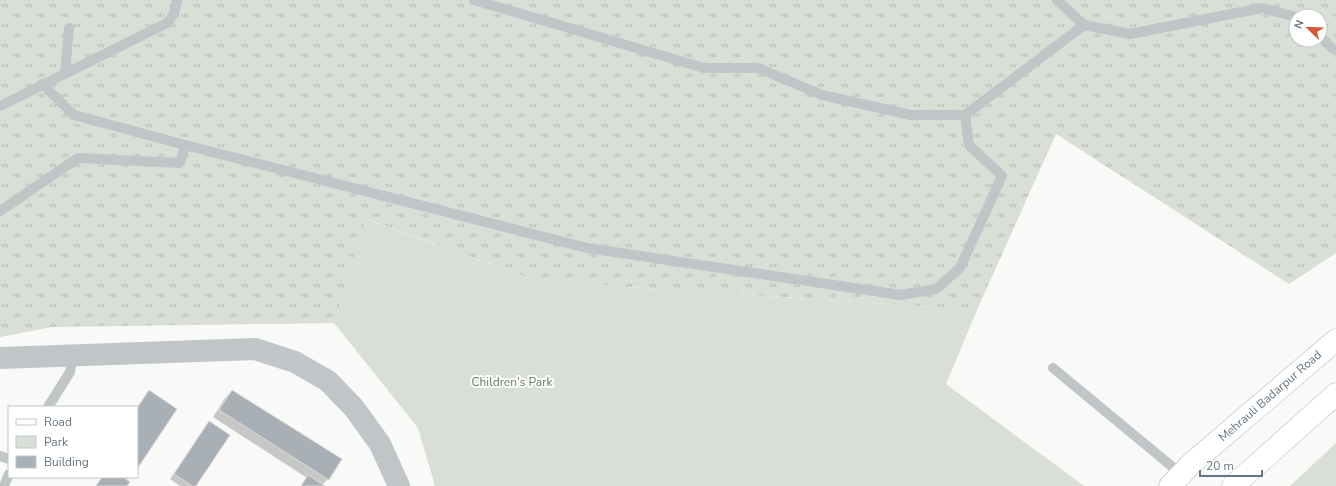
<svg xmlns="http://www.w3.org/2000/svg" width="1336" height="486" viewBox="0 0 1336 486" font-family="'Nunito Sans',sans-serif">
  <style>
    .grass { fill: url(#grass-tufts); fill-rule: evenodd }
    .park { fill: #d9ded6 }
    .shadow { fill: #0003 }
    .building { fill: #a8b0b6; stroke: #dbdbd9 }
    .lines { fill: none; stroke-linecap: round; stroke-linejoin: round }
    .primary-casing { stroke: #b4b9bd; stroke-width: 23 }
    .service { stroke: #c0c5c8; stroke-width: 10 }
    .tertiary { stroke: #c0c5c8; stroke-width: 22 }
    .primary { stroke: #fff; stroke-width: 22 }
    .labels { text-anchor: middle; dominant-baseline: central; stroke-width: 4; stroke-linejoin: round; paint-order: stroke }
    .park-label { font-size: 12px; fill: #687865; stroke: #fff }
    .street-label { font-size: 12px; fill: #667580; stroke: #fff }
  </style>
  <defs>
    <pattern id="grass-tufts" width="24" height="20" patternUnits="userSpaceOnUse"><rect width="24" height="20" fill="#d9ded6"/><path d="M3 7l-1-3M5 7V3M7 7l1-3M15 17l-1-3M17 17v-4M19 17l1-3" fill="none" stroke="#b4b9b3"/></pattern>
  </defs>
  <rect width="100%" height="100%" fill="#f9f9f7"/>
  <path class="grass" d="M0,0H1336V253L1289,284L1056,134L977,310L536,281L367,219L334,323L52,327L0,337ZM1296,16H1320V40H1296Z"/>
  <g class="park">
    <path d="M366,219L536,281L977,310L946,384L1084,486H435L418,428L334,323Z"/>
    <path d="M1336,443V486H1290Z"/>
  </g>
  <g class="shadow">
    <path d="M149,391L137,467V407Z"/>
    <path d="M233,391L328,479L322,485L324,486H301L307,478L213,417L225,398Z"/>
    <path d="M209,422L195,486H180L170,479Z"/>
    <path d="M102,477H129L126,480V486H96Z"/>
  </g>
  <g class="building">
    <path d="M149,390L177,409L137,469V408Z"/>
    <path d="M232,390L342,459L329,480L219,410Z"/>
    <path d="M209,421L230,435L196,486H192L174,474Z"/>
    <path d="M308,475L325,486H301Z"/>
    <path d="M102,477H123L130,482L127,486H96Z"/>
  </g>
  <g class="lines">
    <defs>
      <g id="primary">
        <path d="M1170,486L1191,464L1336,340"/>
        <path d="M1233,486L1336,394"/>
      </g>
    </defs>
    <use href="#primary" class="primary-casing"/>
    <g class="service">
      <path d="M474,0L704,68H758L822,95L911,115H965L1084,25"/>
      <path d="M1057,0L1084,25L1130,34L1262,8L1296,17"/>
      <path d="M1320,36L1333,49H1336"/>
      <path d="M65,72L69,28"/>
      <path d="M42,84L74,115L185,145L587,248L901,295L936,289L960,268L1002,176L969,145L965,115"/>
      <path d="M0,106L167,23L174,14L177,2L176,0"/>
      <path d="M0,211L78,158L180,163L185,145"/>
      <path d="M1053,368L1181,474"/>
      <path d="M48,407L70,372L73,356"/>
      <path d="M0,456L9,459"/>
      <path d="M4,486L9,474"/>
    </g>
    <path class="tertiary" d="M0,358L255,349L295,362L328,381L354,408L380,444L399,486"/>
    <use href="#primary" class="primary"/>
  </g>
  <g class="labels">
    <g class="park-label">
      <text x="512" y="382">Children's Park</text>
    </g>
    <g class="street-label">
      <text transform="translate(1270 396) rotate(-41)">Mehrauli Badarpur Road</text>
    </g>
  </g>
  <rect x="8" y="406" width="130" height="72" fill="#ffffff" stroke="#c2c8cc"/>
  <rect x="16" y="419" width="20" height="6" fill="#ffffff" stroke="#c2c8cc"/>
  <text x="44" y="426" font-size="12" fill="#667580">Road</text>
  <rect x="16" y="436" width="20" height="12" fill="#d9ded6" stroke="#c2c8cc"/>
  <text x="44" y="446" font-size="12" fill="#667580">Park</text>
  <rect x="16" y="456" width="20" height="12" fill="#a8b0b6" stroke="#c2c8cc"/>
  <text x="44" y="466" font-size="12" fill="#667580">Building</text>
  <g transform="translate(1308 28) rotate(293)"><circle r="19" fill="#ffffff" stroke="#c2c8cc"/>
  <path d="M0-3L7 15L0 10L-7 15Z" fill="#d85738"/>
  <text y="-6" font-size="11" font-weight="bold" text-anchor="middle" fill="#667580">N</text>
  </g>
  <path d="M1200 470v6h62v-6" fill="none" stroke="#667580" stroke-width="2"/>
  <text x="1206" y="470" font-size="12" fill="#667580" stroke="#ffffff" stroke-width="3" paint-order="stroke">20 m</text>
</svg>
